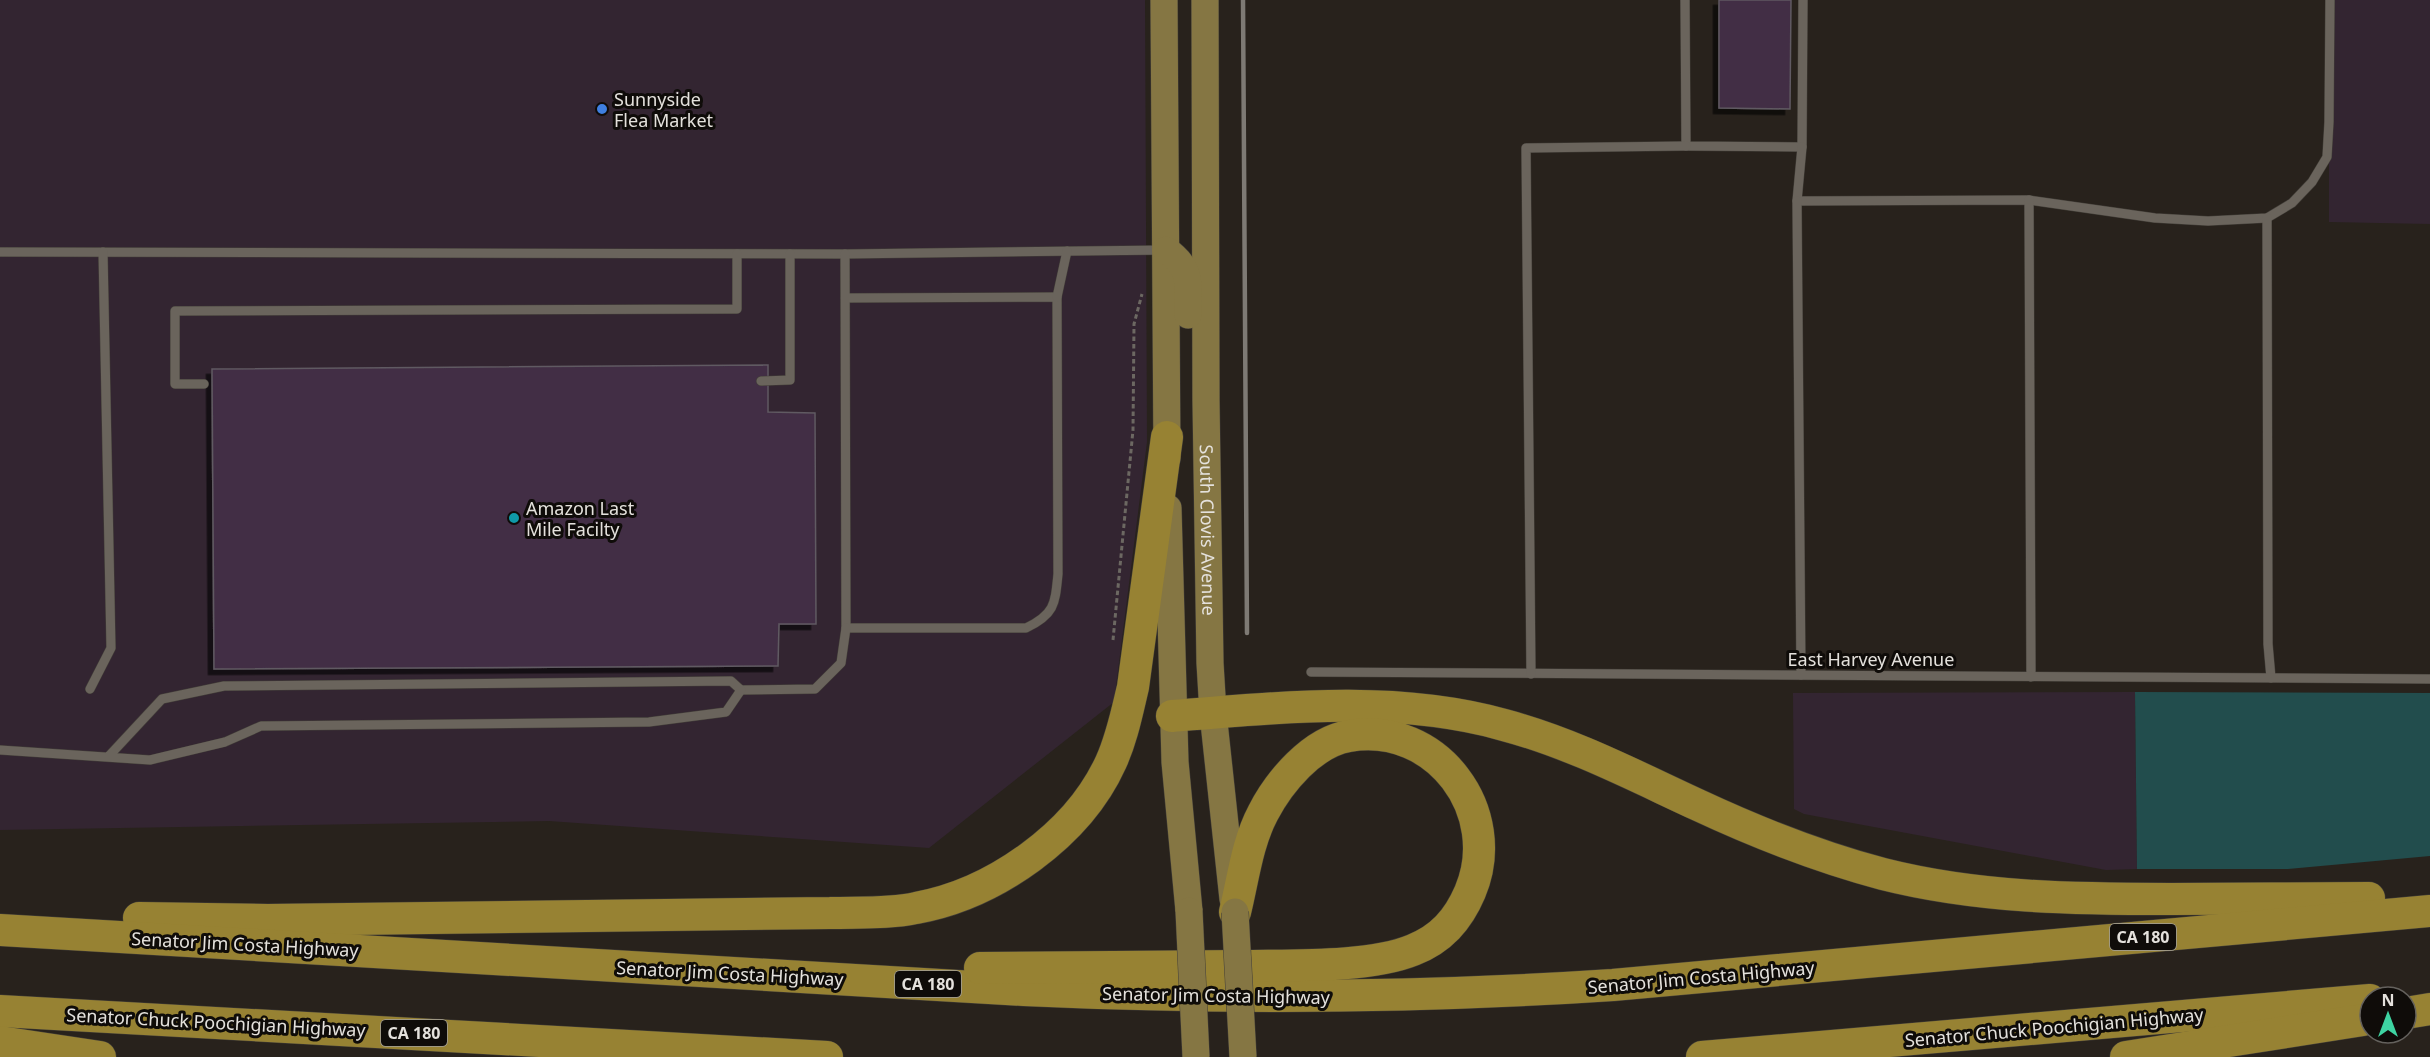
<svg xmlns="http://www.w3.org/2000/svg" width="2430" height="1057" viewBox="0 0 2430 1057" font-family="'Noto Sans',sans-serif">
  <style>
    .commercial { fill: #332531 }
    .water { fill: #224d4d }
    .building { fill: #422e45; stroke: #605a62; stroke-width: 1.5; filter: url(#shadow) }
    .lines { fill: none; stroke-linecap: round; stroke-linejoin: round }
    .service-casing { stroke: #433f39; stroke-width: 10 }
    .primary-casing { stroke: #433f39; stroke-width: 28 }
    .motorway-casing { stroke: #433f39; stroke-width: 33 }
    .path { stroke: #6c6862; stroke-width: 3; stroke-dasharray: 4.5 3; stroke-linecap: butt }
    .service { stroke: #6a645c; stroke-width: 9 }
    .primary { stroke: #857643; stroke-width: 27 }
    .motorway { stroke: #978233; stroke-width: 32 }
    .rail { stroke: #7e7a74; stroke-width: 4.5 }
    .primary-bridge-casing { stroke: #433f39; stroke-width: 28; stroke-linecap: butt }
    .primary-bridge { stroke: #857643; stroke-width: 27 }
    .shop-dot { fill: #3f7fe0; stroke: #0f0c09; stroke-width: 2 }
    .culture-dot { fill: #0f9aa8; stroke: #0f0c09; stroke-width: 2 }
    .labels { text-anchor: middle; dominant-baseline: central; stroke-width: 6; stroke-linejoin: round; paint-order: stroke }
    .shield { fill: #0f0c09; stroke: #a4a19d; stroke-width: 1.5 }
    .shield-label { font-size: 16px; font-weight: bold; fill: #e4e1dc }
    .poi-label { font-size: 18px; fill: #e4e1dc; stroke: #0f0c09; text-anchor: start }
    .street-label { font-size: 18px; fill: #e4e1dc; stroke: #0f0c09 }
  </style>
  <defs>
    <filter id="shadow"><feDropShadow dx="-5.5" dy="5.5" stdDeviation="0" flood-color="#0009"/></filter>
  </defs>
  <rect width="100%" height="100%" fill="#28221c"/>
  <g class="commercial">
    <path d="M0,0H1145L1147,442L1114,702L929,848L549,821L0,830Z"/>
    <path d="M2329,0H2430V224L2329,222Z"/>
    <path d="M2135,692L2137,869L2106,870L1804,814L1794,809L1793,693Z"/>
  </g>
  <path class="water" d="M2135,692L2430,693V856L2288,869H2137Z"/>
  <g class="building">
    <path d="M1719,0H1791L1790,109L1719,108Z"/>
    <path d="M768,365V412L815,413L816,624H779L778,666L214,669L212,369Z"/>
  </g>
  <g class="lines">
    <defs>
      <g id="service">
        <path d="M1685,0L1686,146L1802,147L1803,0"/>
        <path d="M1802,147L1797,201L2029,200L2155,218L2208,221L2267,218L2292,203L2312,182L2327,157L2329,122L2330,0"/>
        <path d="M2029,200L2031,677"/>
        <path d="M1797,201L1801,675"/>
        <path d="M2267,218L2268,644L2271,678"/>
        <path d="M0,252L845,254L1165,250"/>
        <path d="M845,254L846,628H1026C1055,614 1055,604 1058,574L1057,297L845,298"/>
        <path d="M1057,297L1067,251"/>
        <path d="M761,381L790,380V254"/>
        <path d="M204,384H175V311L737,309V254"/>
        <path d="M1311,672L2430,679"/>
        <path d="M1531,674L1526,148L1686,146"/>
        <path d="M90,689L111,648L103,252"/>
        <path d="M741,690L815,689L841,663L846,628"/>
        <path d="M0,750L150,760L225,742L261,726L649,722L726,712L741,690L731,681L224,686L162,699L108,757"/>
      </g>
      <g id="primary">
        <path d="M1164,0L1167,458"/>
        <path id="s1" d="M1205,0L1206,401L1210,663L1213,713L1233,899"/>
        <path d="M1166,250C1194,270 1187,284 1188,315"/>
        <path d="M1168,508L1175,762L1189,911"/>
      </g>
      <g id="motorway">
        <path d="M1172,716C1282,707 1397,695 1504,725C1572,743 1635,776 1698,805C1758,833 1819,857 1883,874C1978,898 2074,899 2171,899C2237,899 2303,898 2369,898"/>
        <path d="M139,918L268,920L830,913C858,912 889,914 916,908C994,894 1078,835 1111,762C1122,738 1127,712 1133,687L1167,437"/>
        <path d="M0,930L1024,990C1221,999 1417,998 1613,985L2430,911"/>
        <path d="M980,968C1068,968 1155,967 1242,966C1290,965 1369,968 1413,950C1441,939 1458,920 1470,892C1504,812 1437,721 1349,736C1312,742 1279,782 1263,813C1247,843 1243,880 1235,912"/>
        <path d="M0,1011L827,1057"/>
        <path d="M2406,1013L2430,1009"/>
        <path d="M0,1042L100,1057"/>
        <path d="M1702,1057L2370,1000"/>
        <path d="M2126,1057L2363,1020"/>
      </g>
    </defs>
    <use href="#service" class="service-casing"/>
    <use href="#primary" class="primary-casing"/>
    <use href="#motorway" class="motorway-casing"/>
    <path class="path" d="M1113,640L1133,430L1134,324L1142,294"/>
    <use href="#service" class="service"/>
    <use href="#primary" class="primary"/>
    <use href="#motorway" class="motorway"/>
    <path class="rail" d="M1243,0L1247,633"/>
    <defs>
      <g id="primary-bridge">
        <path d="M1189,911L1196,1057"/>
        <path d="M1235,912L1243,1057"/>
      </g>
    </defs>
    <use href="#primary-bridge" class="primary-bridge-casing"/>
    <use href="#primary-bridge" class="primary-bridge"/>
  </g>
  <circle class="shop-dot" cx="602" cy="109" r="6"/>
  <circle class="culture-dot" cx="514" cy="518" r="6"/>
  <g class="labels">
    <g class="shield">
      <rect x="2110" y="924" width="66" height="26" rx="4.5"/>
      <rect x="895" y="971" width="66" height="26" rx="4.5"/>
      <rect x="381" y="1020" width="66" height="26" rx="4.5"/>
    </g>
    <g class="shield-label">
      <text x="2143" y="937">CA 180</text>
      <text x="928" y="984">CA 180</text>
      <text x="414" y="1033">CA 180</text>
    </g>
    <g class="poi-label">
      <text x="614" y="99">Sunnyside<tspan x="614" dy="21">Flea Market</tspan></text>
      <text x="526" y="508">Amazon Last<tspan x="526" dy="21">Mile Facilty</tspan></text>
    </g>
    <g class="street-label">
      <text stroke="none"><textPath href="#s1" startOffset="530">South Clovis Avenue</textPath></text>
      <text x="1871" y="659">East Harvey Avenue</text>
      <text transform="translate(245 944) rotate(3)">Senator Jim Costa Highway</text>
      <text transform="translate(730 973) rotate(3)">Senator Jim Costa Highway</text>
      <text transform="translate(1701 977) rotate(-5)">Senator Jim Costa Highway</text>
      <text transform="translate(1216 995) rotate(1)">Senator Jim Costa Highway</text>
      <text transform="translate(216 1022) rotate(3)">Senator Chuck Poochigian Highway</text>
      <text transform="translate(2054 1027) rotate(-5)">Senator Chuck Poochigian Highway</text>
    </g>
  </g>
  <g transform="translate(2388 1015)"><circle r="28" fill="#0f0c09" stroke="#64615d" stroke-width="1.5"/>
  <path d="M0-4.5L10 22L0 15L-10 22Z" fill="#3ed4a2"/>
  <text y="-9" font-size="16" font-weight="bold" text-anchor="middle" fill="#e4e1dc">N</text>
  </g>
</svg>
